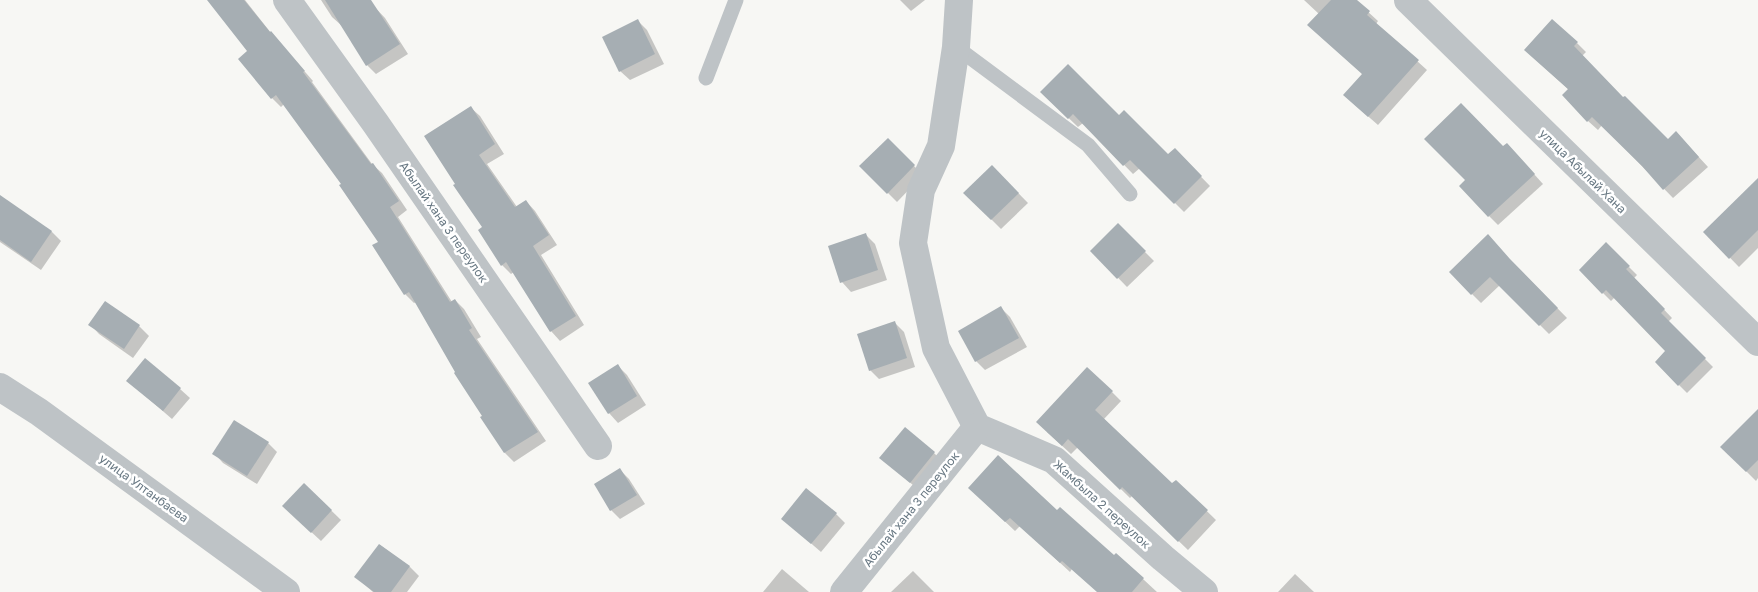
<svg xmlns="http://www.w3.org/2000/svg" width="1758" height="592" viewBox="0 0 1758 592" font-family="'Golos Text',sans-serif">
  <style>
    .shadow { fill: #0003 }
    .building { fill: #a6aeb3 }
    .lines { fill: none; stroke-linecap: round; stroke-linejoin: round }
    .service { stroke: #bec3c6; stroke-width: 15 }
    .minor { stroke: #bec3c6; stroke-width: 28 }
    .labels { text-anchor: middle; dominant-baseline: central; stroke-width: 5; stroke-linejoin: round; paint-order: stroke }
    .street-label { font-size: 12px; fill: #687883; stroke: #fff }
  </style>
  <rect width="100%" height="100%" fill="#f7f7f4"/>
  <g class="shadow">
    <path d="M209,0H245L271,33L313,81L312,82L372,164L382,173L407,210L398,217L452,302L455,300L464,309L481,337L477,339L546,441L514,462L505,453L481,417L484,416L416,302L414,303L405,294L380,242L343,185L284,104L281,107L272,98L249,52Z"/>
    <path d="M321,0H368L385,18L408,54L376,74L367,65L342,26L332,17Z"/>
    <path d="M900,0H925L911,11Z"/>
    <path d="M1304,0H1355L1378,21L1376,24L1427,70L1378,125L1354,104L1363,75L1319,14Z"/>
    <path d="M638,21L647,30L664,64L630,80L620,71Z"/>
    <path d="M1577,43L1586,52L1582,56L1623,99L1667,140L1685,142L1708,167L1673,198L1602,125L1598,130L1588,121L1563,95L1569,90L1535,59Z"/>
    <path d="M1051,101L1119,117L1168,156L1175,150L1210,186L1184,212L1140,168L1133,174L1083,123L1078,127Z"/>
    <path d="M470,107L480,116L504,154L487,164L517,207L526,201L535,211L557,245L541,255L584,325L560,341L551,331L514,272L511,274L502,265L484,228L456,184Z"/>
    <path d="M888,140L923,175L897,202L861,166Z"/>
    <path d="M1503,148L1516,154L1543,184L1498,225L1489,216Z"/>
    <path d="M992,166L1028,203L1001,229L965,193Z"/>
    <path d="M1758,193V248L1739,267L1705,232Z"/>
    <path d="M0,197L52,232L61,241L41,270L0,242Z"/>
    <path d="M1118,225L1154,261L1127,287L1092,251Z"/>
    <path d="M866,235L875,244L887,280L851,292L842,282Z"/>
    <path d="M1606,244L1637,275L1634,278L1672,318L1668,322L1713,367L1687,393L1656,362L1667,351L1615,297L1611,301L1580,270Z"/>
    <path d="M1519,269L1567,318L1549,334L1500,285L1481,303L1450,272Z"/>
    <path d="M105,303L139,326L149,336L133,358L99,334L90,324Z"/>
    <path d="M1001,308L1010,317L1027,347L985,370L976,361Z"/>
    <path d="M894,322L904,332L915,367L879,379L870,370Z"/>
    <path d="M618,366L627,375L646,405L618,423L609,413Z"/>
    <path d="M128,381L180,389L190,398L172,419Z"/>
    <path d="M1112,392L1121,401L1104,419L1172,485L1176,481L1216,520L1188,550L1132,496L1130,498L1078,447L1071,454L1047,432Z"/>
    <path d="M1758,411V478L1756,481L1722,447Z"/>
    <path d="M268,443L277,452L257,484L223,463L214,453Z"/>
    <path d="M934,453L943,462L920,491L881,458Z"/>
    <path d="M620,470L629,479L645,504L620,519L611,510Z"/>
    <path d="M304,484L341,520L321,541L293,515Z"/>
    <path d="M979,497L1057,512L1114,557L1116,554L1157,592H1098L1072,569L1070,572L1020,526L1015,531Z"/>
    <path d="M836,514L845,523L821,552L783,519Z"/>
    <path d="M380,545L410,567L419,576L407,592H373L356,577Z"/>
    <path d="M782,569L809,592H763Z"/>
    <path d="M913,571L934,592H891Z"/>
    <path d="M1295,574L1314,592H1278Z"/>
  </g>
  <g class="building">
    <path d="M207,0H244L270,32L271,31L305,71L303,72L371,164L373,163L399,201L390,207L450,302L455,299L472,328L469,330L538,432L504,453L480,417L482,416L454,373L455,372L409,292L404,295L372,245L378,242L339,185L341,184L276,95L271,99L238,59L247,51Z"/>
    <path d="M325,0H371L400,44L366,66Z"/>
    <path d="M1331,0H1357L1370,11L1367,15L1419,60L1368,117L1343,95L1362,74L1307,25Z"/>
    <path d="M638,19L655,54L619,72L602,37Z"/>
    <path d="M1552,19L1578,42L1574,46L1623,97L1625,96L1668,139L1676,131L1699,157L1663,190L1642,166L1592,117L1587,122L1562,95L1568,89L1524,50Z"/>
    <path d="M1068,64L1119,115L1124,110L1168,154L1175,148L1202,176L1174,204L1130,160L1123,166L1073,114L1068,119L1040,92Z"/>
    <path d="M1461,103L1503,146L1507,143L1535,174L1488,217L1459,186L1465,180L1424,139Z"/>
    <path d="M471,106L495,144L479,155L515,207L526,200L549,235L533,246L576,316L550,332L506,262L501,266L478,230L482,227L453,185L455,184L424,136Z"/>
    <path d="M888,138L915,165L887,194L859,166Z"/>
    <path d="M992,165L1019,193L991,220L963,193Z"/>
    <path d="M1758,178V230L1729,259L1703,232Z"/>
    <path d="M0,195L52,231L31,262L0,240Z"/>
    <path d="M1118,223L1146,251L1117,279L1090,251Z"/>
    <path d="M866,233L878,270L840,283L828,246Z"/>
    <path d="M1488,234L1510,259L1558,308L1539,326L1490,277L1471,295L1449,272Z"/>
    <path d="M1606,242L1630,266L1626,269L1665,309L1661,313L1706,358L1678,386L1655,362L1665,351L1606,290L1602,294L1579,270Z"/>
    <path d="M105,301L140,325L124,349L88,325Z"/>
    <path d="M1001,306L1019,338L975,362L958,331Z"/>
    <path d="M895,321L907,358L869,371L857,334Z"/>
    <path d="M145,358L181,388L163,411L126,381Z"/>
    <path d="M618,364L637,396L608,414L588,383Z"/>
    <path d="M1087,367L1113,391L1095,410L1172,483L1176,480L1208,510L1178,542L1122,487L1120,490L1068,439L1062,446L1036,422Z"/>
    <path d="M1758,409V460L1746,472L1720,447Z"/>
    <path d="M234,420L269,442L247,476L212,454Z"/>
    <path d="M905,427L935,452L910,483L879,458Z"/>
    <path d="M998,455L1057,510L1060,507L1114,555L1116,553L1144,578L1132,592H1097L1062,561L1060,563L1010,518L1005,522L968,488Z"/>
    <path d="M620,468L637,495L610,511L594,484Z"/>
    <path d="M304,483L332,510L311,533L282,506Z"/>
    <path d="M806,488L837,513L811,544L781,519Z"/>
    <path d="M379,544L410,566L391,592H374L354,577Z"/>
  </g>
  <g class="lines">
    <g class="service">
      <path d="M956,47L1088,145L1130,194"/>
      <path d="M706,78L736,0"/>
    </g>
    <g class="minor">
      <path d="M287,0L376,124L598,446"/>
      <path d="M959,0L956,47L941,146L921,190L913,243L936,348L977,427L1054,460L1163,558L1204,592"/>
      <path d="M1408,0L1758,342"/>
      <path d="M0,387L39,412L286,592"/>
      <path d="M844,592L977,427"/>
    </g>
  </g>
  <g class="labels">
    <g class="street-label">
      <text transform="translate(1583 171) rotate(44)">улица Абылай Хана</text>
      <text transform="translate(444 222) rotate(55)">Абылай хана 3 переулок</text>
      <text transform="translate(144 488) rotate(36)">улица Ултанбаева</text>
      <text transform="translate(1102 504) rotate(42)">Жамбыла 2 переулок</text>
      <text transform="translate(911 509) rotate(-51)">Абылай хана 3 переулок</text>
    </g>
  </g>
</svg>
